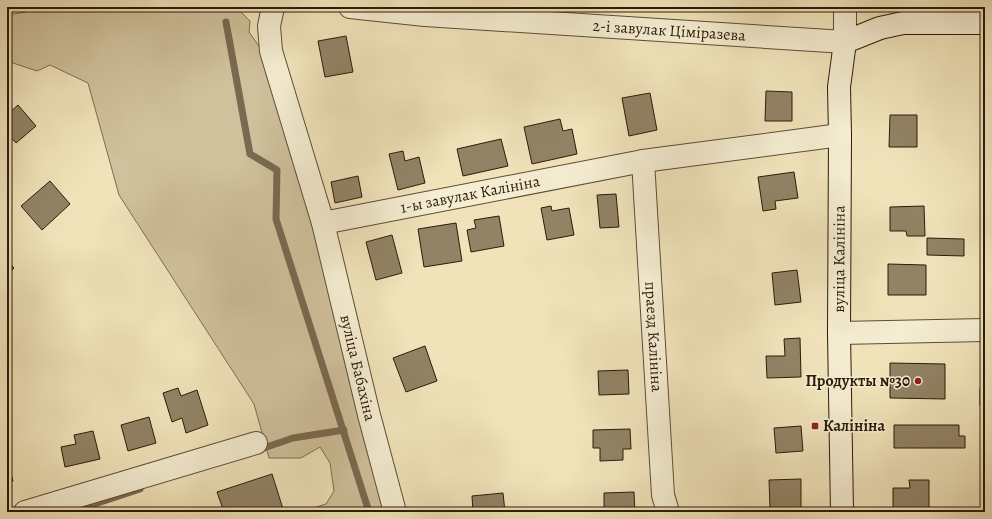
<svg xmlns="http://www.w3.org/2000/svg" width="992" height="519" viewBox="0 0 992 519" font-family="Alegreya,serif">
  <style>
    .green { fill: #cfc19c; stroke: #7d6e52 }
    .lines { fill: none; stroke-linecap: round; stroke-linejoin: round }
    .stream { stroke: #796a4f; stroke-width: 7 }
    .building { fill: #918365; stroke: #2b1b09 }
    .street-casing { stroke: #5c4d35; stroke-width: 24 }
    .secondary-casing { stroke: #2b1b09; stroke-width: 24 }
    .street { stroke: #f5edd2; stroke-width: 22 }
    .secondary { stroke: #f5edd2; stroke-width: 22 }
    .poi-dot { fill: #8f2418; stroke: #f5edd2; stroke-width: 1.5 }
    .labels { text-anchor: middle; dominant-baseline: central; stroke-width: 3; stroke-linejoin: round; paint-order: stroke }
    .street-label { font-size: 16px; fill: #2b1b09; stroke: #f5edd2 }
    .poi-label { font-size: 16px; font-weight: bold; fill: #2b1b09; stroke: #f5edd2; text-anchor: end }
  </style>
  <rect width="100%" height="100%" fill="#f0e3ba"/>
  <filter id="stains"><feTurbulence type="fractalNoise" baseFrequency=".005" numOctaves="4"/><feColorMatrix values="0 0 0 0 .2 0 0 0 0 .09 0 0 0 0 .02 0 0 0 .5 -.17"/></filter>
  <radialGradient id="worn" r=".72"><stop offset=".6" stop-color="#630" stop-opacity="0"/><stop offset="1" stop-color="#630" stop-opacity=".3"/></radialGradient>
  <path class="green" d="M25,7H198L239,10L250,21L249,32L261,49L313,226L388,512H300L326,504L334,491L330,463L320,447L301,458H269L254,404L119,195L88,83L50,65L37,71L7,61V15L26,12Z"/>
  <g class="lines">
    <g class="stream">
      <path d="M226,22L250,154L277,170L276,219L369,512"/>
      <path d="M258,450L293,438L344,430"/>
      <path d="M70,512L140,489"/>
    </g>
  </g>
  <g class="building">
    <path d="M346,36L353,72L325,77L318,41Z"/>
    <path d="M766,91L792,92V121H765Z"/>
    <path d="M650,93L657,130L629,136L622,98Z"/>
    <path d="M18,105L36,126L16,143L7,133V115Z"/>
    <path d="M890,115H917V147H889Z"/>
    <path d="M560,119L563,131L572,129L577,154L532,164L524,127Z"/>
    <path d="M501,139L508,166L463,176L457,149Z"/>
    <path d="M403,151L405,161L419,157L425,183L398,190L389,154Z"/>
    <path d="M794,172L798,198L775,201L776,209L763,211L758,177Z"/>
    <path d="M358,176L362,197L335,203L331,182Z"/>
    <path d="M50,181L70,204L42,230L21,206Z"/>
    <path d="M616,194L619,227L600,228L597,195Z"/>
    <path d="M551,206L552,211L569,208L574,235L547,240L541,208Z"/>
    <path d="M924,206L925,236H907L906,231H890V207Z"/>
    <path d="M499,216L504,246L471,252L467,230L476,228L474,220Z"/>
    <path d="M456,223L462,261L424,267L418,229Z"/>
    <path d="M392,235L402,273L376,280L366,242Z"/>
    <path d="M927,238L964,239V256L927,255Z"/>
    <path d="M7,260L14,268L7,275Z"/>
    <path d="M888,264L926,265V295H888Z"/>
    <path d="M797,270L801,302L775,305L772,273Z"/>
    <path d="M800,338L801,377L767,378L766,356H785L784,339Z"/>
    <path d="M425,346L437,381L406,392L393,358Z"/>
    <path d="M890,363L945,364V399L890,398Z"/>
    <path d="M628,370L629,394L599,395L598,371Z"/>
    <path d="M178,388L181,396L197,390L208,425L186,433L182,418L172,422L163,393Z"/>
    <rect x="980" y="389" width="5" height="16"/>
    <path d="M149,417L156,443L128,451L121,425Z"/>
    <path d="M894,425H959V436H965V448H894Z"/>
    <path d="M801,426L803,451L776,453L774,428Z"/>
    <path d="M630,429L631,449H623V460L600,461V448H593V430Z"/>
    <path d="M93,431L100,459L65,467L61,447L76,444L74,435Z"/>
    <path d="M7,461L13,481L7,483Z"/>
    <path d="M272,474L284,512H224L217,492Z"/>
    <path d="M801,479V509H797V512H773V508H770L769,480Z"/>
    <path d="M909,480H929V512H893V488H910Z"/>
    <path d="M634,492L635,512H604V493Z"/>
    <path d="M503,493L505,512H473L472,496Z"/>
  </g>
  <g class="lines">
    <defs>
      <g id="street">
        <path id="s1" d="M273,7L269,26L271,51L323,223L643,161L840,135"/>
        <path id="s2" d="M350,7L425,15L845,42V7"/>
        <path id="s3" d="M643,161L663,495L668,512"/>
        <path id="s4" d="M323,223L369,415L395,512"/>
        <path d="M839,333L985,330"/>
        <path d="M25,512L256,443"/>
      </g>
      <g id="secondary">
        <path id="s5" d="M842,512L839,333L840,135L839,87L845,42L880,28L903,23H985"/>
      </g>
    </defs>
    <use href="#street" class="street-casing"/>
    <use href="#secondary" class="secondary-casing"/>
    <use href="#street" class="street"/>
    <use href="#secondary" class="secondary"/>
  </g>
  <g class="poi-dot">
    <circle cx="918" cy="381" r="4"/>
    <rect x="811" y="422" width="8" height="8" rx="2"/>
  </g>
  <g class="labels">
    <g class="street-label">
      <text stroke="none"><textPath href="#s2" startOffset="320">2-і завулак Ціміразева</textPath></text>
      <text stroke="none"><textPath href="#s1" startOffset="374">1-ы завулак Калініна</textPath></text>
      <text stroke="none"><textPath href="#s5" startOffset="253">вуліца Калініна</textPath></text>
      <text stroke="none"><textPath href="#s3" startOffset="176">праезд Калініна</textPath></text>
      <text stroke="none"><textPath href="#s4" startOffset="149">вуліца Бабахіна</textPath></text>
    </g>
    <g class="poi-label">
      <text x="910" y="381">Продукты №30</text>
      <text x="823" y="426" text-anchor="start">Калініна</text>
    </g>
  </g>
  <rect width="992" height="519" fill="none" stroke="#f0e3ba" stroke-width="24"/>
  <rect x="8" y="8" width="976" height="503" fill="none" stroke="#2b1b09" stroke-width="2"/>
  <rect x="12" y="12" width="968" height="495" fill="none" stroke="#2b1b09"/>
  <rect width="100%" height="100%" filter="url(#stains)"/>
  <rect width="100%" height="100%" fill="url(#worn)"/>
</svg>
